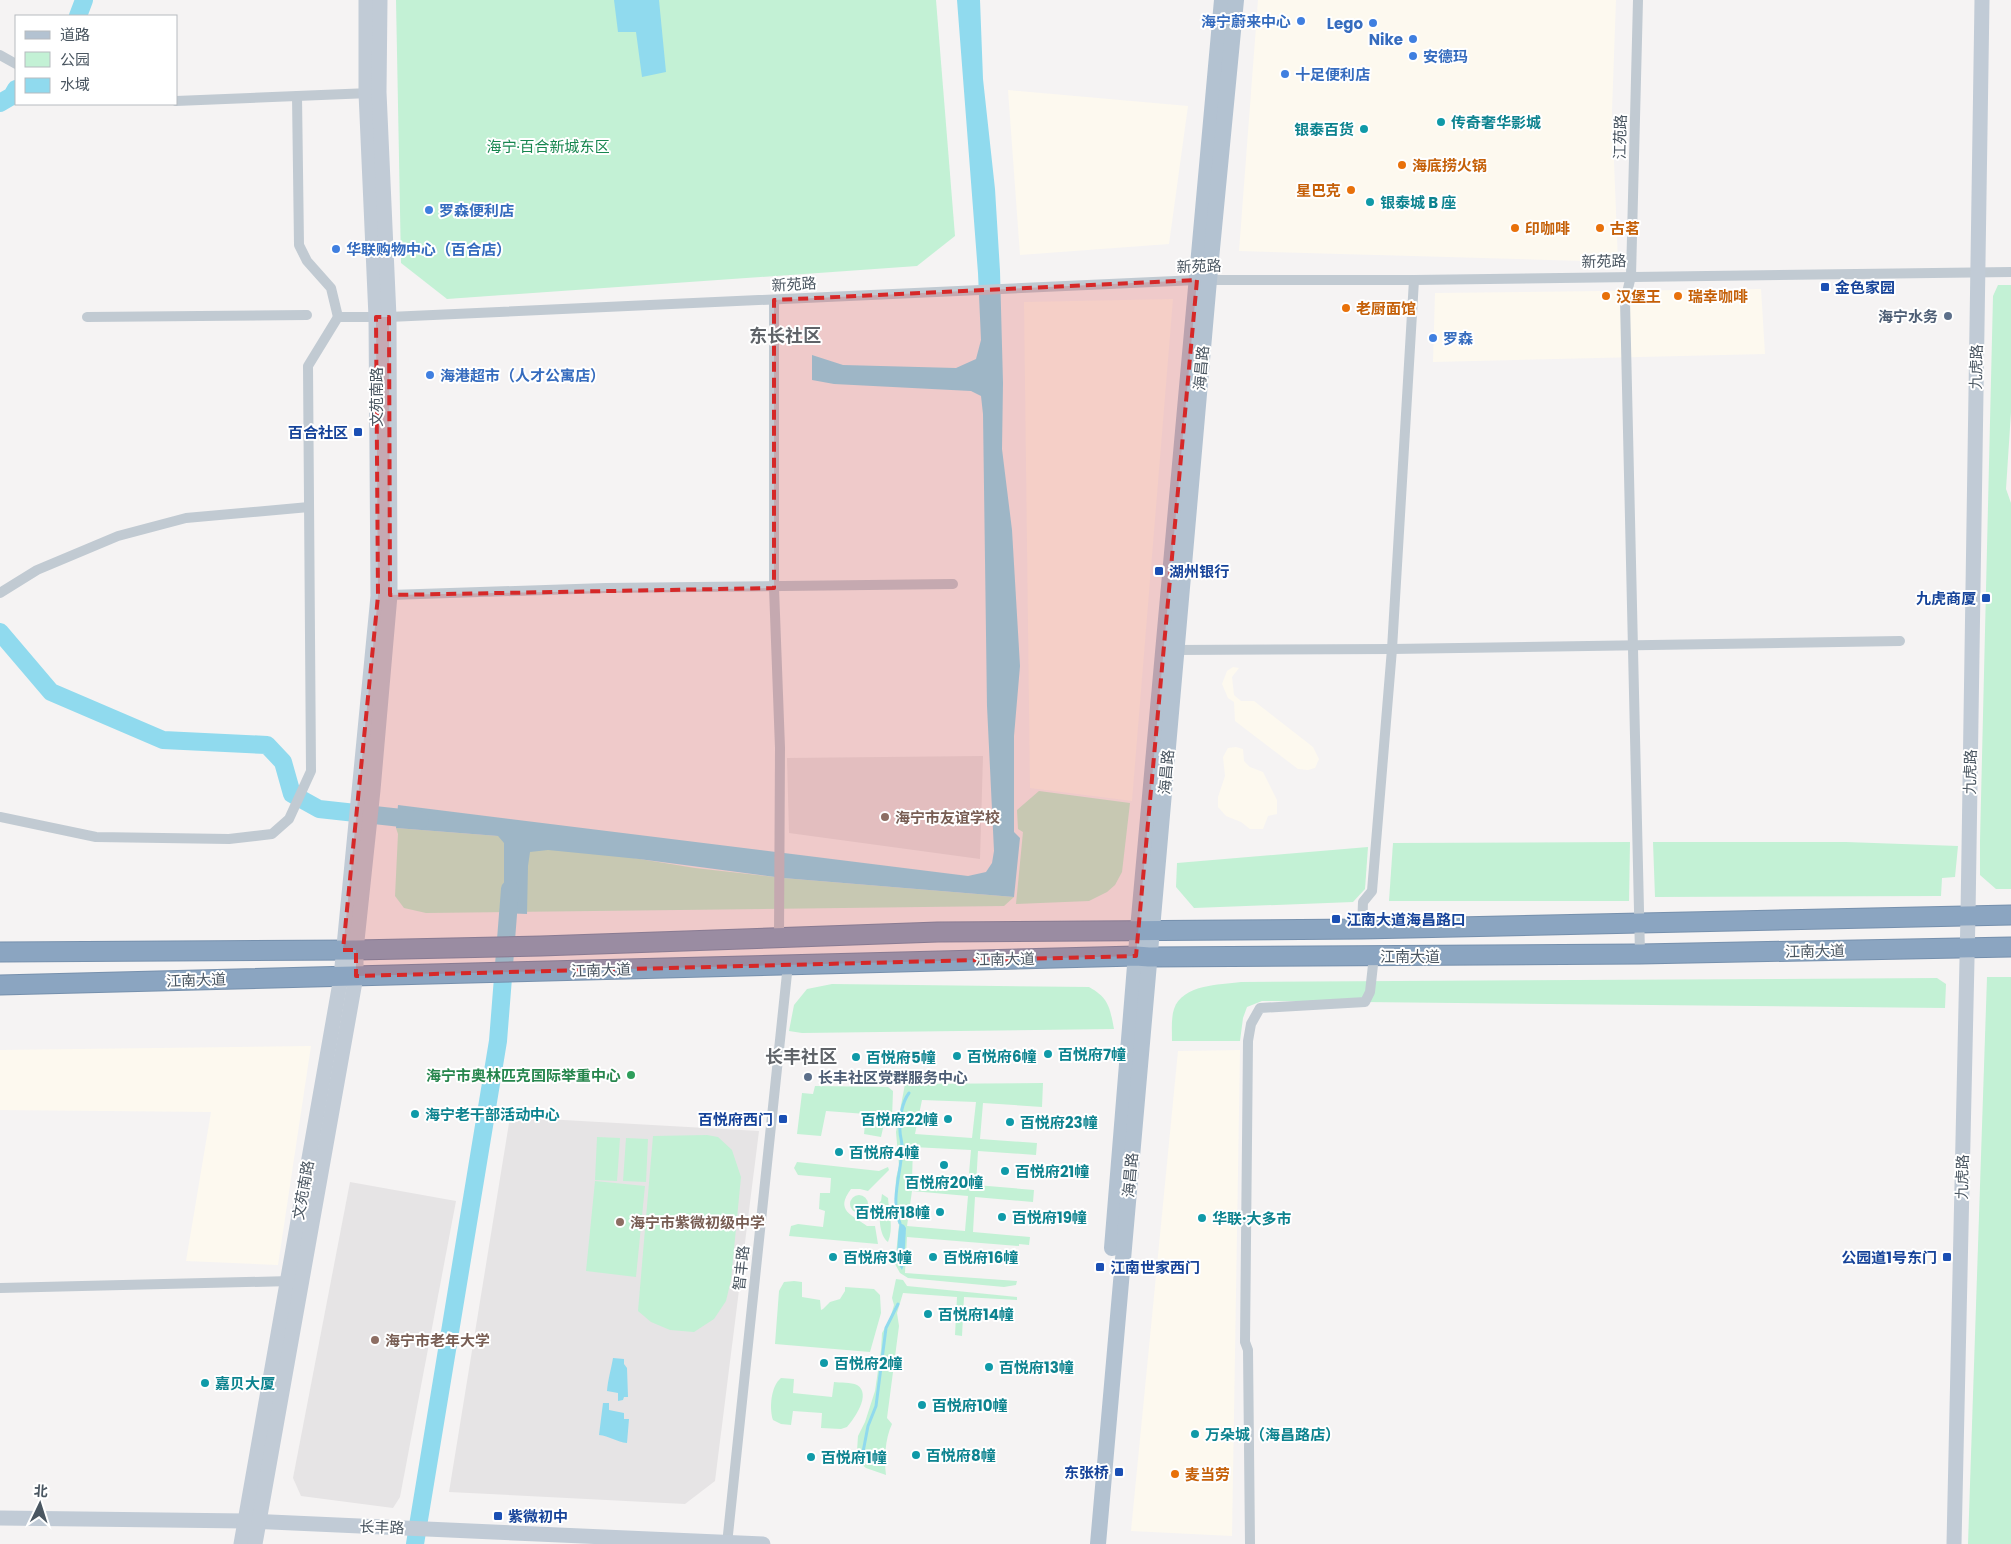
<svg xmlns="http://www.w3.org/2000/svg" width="2011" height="1544" viewBox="0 0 2011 1544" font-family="Poppins,'Noto Sans SC',sans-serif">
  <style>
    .commercial { fill: #fdf9ef }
    .education { fill: #e6e4e5 }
    .green { fill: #c3f1d5; fill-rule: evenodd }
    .water { fill: #90daee }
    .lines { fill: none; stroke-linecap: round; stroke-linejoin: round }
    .stream { stroke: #90daee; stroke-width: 3 }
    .river { stroke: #90daee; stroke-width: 18 }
    .highway-casing { stroke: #7690ad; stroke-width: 21 }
    .street { stroke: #c1cad2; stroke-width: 10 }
    .secondary { stroke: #c1cbd6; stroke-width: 15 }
    .primary { stroke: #b3c2d1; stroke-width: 16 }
    .highway { stroke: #8ba5c1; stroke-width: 19 }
    .marked { fill: #d62828; fill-opacity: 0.2; stroke: #d62828; stroke-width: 4; stroke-dasharray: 10 6; stroke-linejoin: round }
    .shop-dot { fill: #3f7fe0; stroke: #fff; stroke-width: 2 }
    .culture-dot { fill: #0f9aa8; stroke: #fff; stroke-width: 2 }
    .food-dot { fill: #e8710a; stroke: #fff; stroke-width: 2 }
    .transit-dot { fill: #1a4fb4; stroke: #fff; stroke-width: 2 }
    .service-dot { fill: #5c6f8a; stroke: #fff; stroke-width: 2 }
    .education-dot { fill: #8d6e63; stroke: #fff; stroke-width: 2 }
    .leisure-dot { fill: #2e9e5b; stroke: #fff; stroke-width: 2 }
    .labels { text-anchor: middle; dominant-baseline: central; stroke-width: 4; stroke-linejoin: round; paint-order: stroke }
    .shop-label { font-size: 15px; font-weight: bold; fill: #366cbe; stroke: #fff; text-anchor: start }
    .culture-label { font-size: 15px; font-weight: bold; fill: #0d838f; stroke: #fff; text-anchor: start }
    .street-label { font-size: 15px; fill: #4a5661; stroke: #fff }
    .park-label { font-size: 15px; fill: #17864f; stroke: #fff }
    .food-label { font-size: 15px; font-weight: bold; fill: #c56008; stroke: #fff; text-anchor: start }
    .transit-label { font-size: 15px; font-weight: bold; fill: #164399; stroke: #fff; text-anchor: start }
    .service-label { font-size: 15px; font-weight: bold; fill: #4e5e75; stroke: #fff; text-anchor: end }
    .education-label { font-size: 15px; font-weight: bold; fill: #785e54; stroke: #fff; text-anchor: start }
    .leisure-label { font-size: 15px; font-weight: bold; fill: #27864d; stroke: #fff; text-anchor: end }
    .quarter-label { font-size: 18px; font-weight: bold; fill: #5f6368; stroke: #fff }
  </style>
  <rect width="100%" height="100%" fill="#f5f3f3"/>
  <g class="commercial">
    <path d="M1258,0H1616L1612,111L1618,262L1239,251Z"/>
    <path d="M1008,90L1188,106L1169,244L1020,255Z"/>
    <path d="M1761,289L1765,354L1433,362L1435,293Z"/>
    <path d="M1173,299L1132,801L1030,788L1024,302Z"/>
    <path d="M1233,667L1239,668L1232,677L1234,695L1241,701H1254L1313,747L1319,759L1315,768L1308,770L1298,769L1235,721L1234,702L1228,698L1222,684L1227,671Z"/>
    <path d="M1236,747L1243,749L1244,761L1250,767L1263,772L1277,800V814L1268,816L1263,829H1250L1241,822L1226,816L1218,807V797L1225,776L1223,757L1228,748Z"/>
    <path d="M311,1046L278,1265L186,1261L211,1112L0,1110V1050Z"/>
    <path d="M1240,1050L1232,1536L1131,1531L1178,1051Z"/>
  </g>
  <g class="education">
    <path d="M983,756L980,859L789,833L787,758Z"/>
    <path d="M510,1117L759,1131L715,1481L685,1504L449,1492Z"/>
    <path d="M350,1182L456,1201L400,1497L393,1508L301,1496L293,1478Z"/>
  </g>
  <g class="green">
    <path d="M396,0H936L955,236L917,266L447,299L401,263Z"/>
    <path d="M1998,285H2011V412L2006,489L2011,503V889H1996L1980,875V841L1993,296Z"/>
    <path d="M1039,791L1130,803L1122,872L1115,885L1107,892L1089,901L1016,904L1023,832L1018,829L1017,810Z"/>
    <path d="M396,828L498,836L695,868L783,878L1014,897L1004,906L426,913L404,908L395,896L398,834Z"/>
    <path d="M1630,842L1629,901H1389L1393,843Z"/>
    <path d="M1653,842H1846L1958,846L1955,877L1942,878L1941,896L1655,897Z"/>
    <path d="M1368,847L1365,889L1353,902L1194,908L1176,887L1177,863Z"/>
    <path d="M1987,977H2011V1544H1968Z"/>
    <path d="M1937,978L1946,984L1945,1008L1262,1001L1247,1007L1243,1018L1240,1041H1172C1172,1031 1171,1018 1174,1009C1183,984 1219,985 1241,982Z"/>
    <path d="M832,984L1089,987C1109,998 1110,1008 1114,1029L802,1033L789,1031L794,1005L807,989Z"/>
    <path d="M1043,1083L1042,1107L983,1103L980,1139L1037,1143L1036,1155L978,1151L976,1185L1034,1190L1033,1202L975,1197L973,1232L1030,1237L1029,1245L1019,1244V1246L907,1237L905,1273L1017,1281L1016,1285L1004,1287L908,1278L900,1273L895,1264L899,1225L895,1214V1204L896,1178L899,1166L896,1132L905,1084ZM922,1100L976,1102L972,1138L915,1134ZM913,1147L971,1150L968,1185L912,1180ZM912,1191L968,1196L965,1231L907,1226Z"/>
    <path d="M815,1086L888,1087L893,1091L892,1118L884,1124L881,1137L864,1134L866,1114L826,1111L821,1136L797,1134L802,1093L813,1094Z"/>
    <path d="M707,1135L718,1137L732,1150L741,1177L731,1280L726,1301L714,1319L694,1332L670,1330L651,1322L638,1311L653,1136Z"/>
    <path d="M597,1137L620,1138L617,1181L595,1180Z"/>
    <path d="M626,1138L648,1139L646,1182L623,1181Z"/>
    <path d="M797,1162L879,1171L888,1167L889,1170L868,1191L860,1189H851C834,1211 853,1215 867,1226H875L878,1244L789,1236L791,1226L798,1224L823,1227L825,1211L819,1209L820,1193H830L831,1178L798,1175L794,1168Z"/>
    <path d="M595,1181L645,1186L636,1277L586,1271Z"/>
    <path d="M882,1194L888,1198C889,1213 894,1228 888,1242C878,1234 880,1215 879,1203L881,1201Z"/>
    <circle cx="859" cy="1204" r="9"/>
    <path d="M896,1279L903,1280L907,1286L1017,1297V1300L964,1297L962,1336L955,1335L957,1297L903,1293L897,1313L899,1326L887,1418L892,1424C885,1439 884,1459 886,1475L866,1468L860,1463L857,1451L858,1436L865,1422L875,1391L881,1350L882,1333L890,1319L894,1305L892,1298Z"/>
    <path d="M794,1281L802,1282V1297L820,1300L821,1310L823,1309L830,1302L840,1299L845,1291V1287L874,1289L880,1295L881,1313L870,1352L775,1344L779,1291L784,1282Z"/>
    <path d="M781,1378L794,1379L793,1393L832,1397L834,1382C840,1383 851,1382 857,1385C872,1394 854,1419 847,1427L841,1429L821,1428L822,1413L793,1411L791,1425L781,1424L773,1420C769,1408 771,1386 781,1378Z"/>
  </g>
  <g class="water">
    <path d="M614,0H659L666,72L642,77L636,32H618Z"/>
    <path d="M957,0H980L983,79L995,189L1000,271L1003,383L1002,449L1012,530L1020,666L1014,736V832L1020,838L1014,897L783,878L639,859L548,850L530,852L528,866L527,914L504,913V843L498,836L396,828L398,805L968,876L986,872L992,863L994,851L987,706L983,414L981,396L971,391L834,384L812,380V355L843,365L956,368L976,359L981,340L978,273Z"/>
    <path d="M900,1223L904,1225L906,1228L904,1264L902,1270L897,1262C897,1254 898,1229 900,1223Z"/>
    <path d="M613,1358L624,1359V1364L627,1368L628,1397H624L623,1400L618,1401V1393L607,1391C608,1379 611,1370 613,1358Z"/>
    <path d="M603,1403H609V1410L624,1413V1419H629L627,1443C617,1442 609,1436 599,1435Z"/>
  </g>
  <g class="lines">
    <g class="stream">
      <path d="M900,1223C890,1202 901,1173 902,1150C903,1143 900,1138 900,1131C899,1120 902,1102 909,1093"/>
      <path d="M863,1452L868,1426L876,1406L886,1328L898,1304"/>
    </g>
    <g class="river">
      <path d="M78,16L84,0"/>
      <path d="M0,103L12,96L16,89"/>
      <path d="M0,632L51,692L163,740L267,745L283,762L292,794L319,809L420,820"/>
      <path d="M415,1544L498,1041L510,889"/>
    </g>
    <defs>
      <g id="highway">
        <path d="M0,952L356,950L541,946L938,932L1362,929L2011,915"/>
        <path d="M0,985L1136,956L1149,957L1640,954L2011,947"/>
      </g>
    </defs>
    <use href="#highway" class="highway-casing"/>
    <g class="street">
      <path d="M1638,0L1631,276L1625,301L1640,954"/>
      <path d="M0,55L16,64"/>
      <path d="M297,96L299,245L307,261L331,288L338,317"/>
      <path d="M176,101L370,93"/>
      <path d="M774,300V588L780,748L779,938"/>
      <path d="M87,317L307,315"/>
      <path d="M0,593L37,570L118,536L186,518L309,507"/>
      <path d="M390,595L606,588L953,584"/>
      <path d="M1173,650L1392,649L1900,641"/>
      <path d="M0,817L96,837L229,839L272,834L289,819L311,771L308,366L338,317H389L1197,280H1414L2011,272"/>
      <path d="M1362,929L1363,902L1372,891L1392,649L1414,280"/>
      <path d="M0,1288L291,1281"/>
      <path d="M727,1544L788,964"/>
      <path d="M1250,1544L1248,1350L1245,1342L1248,1041L1251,1024L1260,1008L1365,1002L1370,992L1374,956"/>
    </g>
    <g class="secondary">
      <path d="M0,1518L246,1521L763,1544"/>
      <path d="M241,1544L341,977L378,596L376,317L366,93V0"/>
      <path d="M255,1544L356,976V950L373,790L390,595L389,317L379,92L380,0"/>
      <path d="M1954,1544L1968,915L1982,0"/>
    </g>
    <g class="primary">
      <path d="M1112,1248L1138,929L1222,0"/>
      <path d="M1098,1544L1209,280L1236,0"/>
    </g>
    <use href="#highway" class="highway"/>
  </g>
  <path class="marked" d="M1197,280L1136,956L356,976V950H343L378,596L376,317H389L390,595L774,588V300Z"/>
  <g class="shop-dot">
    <circle cx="1301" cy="21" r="5"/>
    <circle cx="1373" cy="23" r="5"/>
    <circle cx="1413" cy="39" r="5"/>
    <circle cx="1413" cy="56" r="5"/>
    <circle cx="1285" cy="74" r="5"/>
    <circle cx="429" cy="210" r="5"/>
    <circle cx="336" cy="249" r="5"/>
    <circle cx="1433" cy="338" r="5"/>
    <circle cx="430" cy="375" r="5"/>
  </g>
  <g class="culture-dot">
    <circle cx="1441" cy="122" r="5"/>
    <circle cx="1364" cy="129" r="5"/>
    <circle cx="1370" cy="202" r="5"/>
    <circle cx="1048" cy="1054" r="5"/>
    <circle cx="957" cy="1056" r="5"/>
    <circle cx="856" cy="1057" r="5"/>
    <circle cx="415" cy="1114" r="5"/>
    <circle cx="948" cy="1119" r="5"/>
    <circle cx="1010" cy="1122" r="5"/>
    <circle cx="839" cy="1152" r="5"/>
    <circle cx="944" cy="1165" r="5"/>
    <circle cx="1005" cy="1171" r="5"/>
    <circle cx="940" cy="1212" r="5"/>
    <circle cx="1002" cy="1217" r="5"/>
    <circle cx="1202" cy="1218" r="5"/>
    <circle cx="833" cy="1257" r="5"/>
    <circle cx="933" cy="1257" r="5"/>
    <circle cx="928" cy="1314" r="5"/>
    <circle cx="824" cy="1363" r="5"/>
    <circle cx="989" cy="1367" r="5"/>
    <circle cx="205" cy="1383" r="5"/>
    <circle cx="922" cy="1405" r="5"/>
    <circle cx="1195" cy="1434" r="5"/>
    <circle cx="916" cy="1455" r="5"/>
    <circle cx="811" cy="1457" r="5"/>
  </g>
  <g class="food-dot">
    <circle cx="1402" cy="165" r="5"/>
    <circle cx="1351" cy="190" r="5"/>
    <circle cx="1515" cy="228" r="5"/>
    <circle cx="1600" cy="228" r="5"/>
    <circle cx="1606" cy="296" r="5"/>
    <circle cx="1678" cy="296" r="5"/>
    <circle cx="1346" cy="308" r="5"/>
    <circle cx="1175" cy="1474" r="5"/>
  </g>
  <g class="transit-dot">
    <rect x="1820" y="282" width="10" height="10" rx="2.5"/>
    <rect x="353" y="427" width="10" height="10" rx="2.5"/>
    <rect x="1154" y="566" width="10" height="10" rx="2.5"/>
    <rect x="1981" y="593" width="10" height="10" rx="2.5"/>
    <rect x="1331" y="914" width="10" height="10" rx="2.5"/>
    <rect x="778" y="1114" width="10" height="10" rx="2.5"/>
    <rect x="1942" y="1252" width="10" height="10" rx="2.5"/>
    <rect x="1095" y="1262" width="10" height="10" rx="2.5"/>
    <rect x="1114" y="1467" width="10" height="10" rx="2.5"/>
    <rect x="493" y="1511" width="10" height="10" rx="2.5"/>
  </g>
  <g class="service-dot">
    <circle cx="1948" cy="316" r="5"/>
    <circle cx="808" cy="1077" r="5"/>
  </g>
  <g class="education-dot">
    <circle cx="885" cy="817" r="5"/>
    <circle cx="620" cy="1222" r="5"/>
    <circle cx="375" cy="1340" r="5"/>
  </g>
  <circle class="leisure-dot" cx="631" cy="1075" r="5"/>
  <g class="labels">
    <g class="shop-label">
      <text x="1291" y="21" text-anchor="end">海宁蔚来中心</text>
      <text x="1363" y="23" text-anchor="end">Lego</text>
      <text x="1403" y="39" text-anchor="end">Nike</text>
      <text x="1423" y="56">安德玛</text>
      <text x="1295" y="74">十足便利店</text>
      <text x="439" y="210">罗森便利店</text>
      <text x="346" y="249">华联购物中心（百合店）</text>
      <text x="1443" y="338">罗森</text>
      <text x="440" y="375">海港超市（人才公寓店）</text>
    </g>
    <g class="culture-label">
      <text x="1451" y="122">传奇奢华影城</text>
      <text x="1354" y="129" text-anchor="end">银泰百货</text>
      <text x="1380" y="202">银泰城 B 座</text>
      <text x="1058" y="1054">百悦府7幢</text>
      <text x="967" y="1056">百悦府6幢</text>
      <text x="866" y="1057">百悦府5幢</text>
      <text x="425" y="1114">海宁老干部活动中心</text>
      <text x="938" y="1119" text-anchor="end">百悦府22幢</text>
      <text x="1020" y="1122">百悦府23幢</text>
      <text x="849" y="1152">百悦府4幢</text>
      <text x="1015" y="1171">百悦府21幢</text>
      <text x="944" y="1182" text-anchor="middle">百悦府20幢</text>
      <text x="930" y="1212" text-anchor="end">百悦府18幢</text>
      <text x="1012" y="1217">百悦府19幢</text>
      <text x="1212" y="1218">华联·大多市</text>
      <text x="843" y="1257">百悦府3幢</text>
      <text x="943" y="1257">百悦府16幢</text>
      <text x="938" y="1314">百悦府14幢</text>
      <text x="834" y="1363">百悦府2幢</text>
      <text x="999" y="1367">百悦府13幢</text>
      <text x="215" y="1383">嘉贝大厦</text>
      <text x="932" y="1405">百悦府10幢</text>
      <text x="1205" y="1434">万朵城（海昌路店）</text>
      <text x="926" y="1455">百悦府8幢</text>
      <text x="821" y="1457">百悦府1幢</text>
    </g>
    <g class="street-label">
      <text transform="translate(1620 137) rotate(-89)">江苑路</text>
      <text transform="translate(1604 261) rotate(-1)">新苑路</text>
      <text transform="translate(1199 266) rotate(-2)">新苑路</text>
      <text transform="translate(794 284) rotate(-3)">新苑路</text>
      <text transform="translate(1976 367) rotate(-89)">九虎路</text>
      <text transform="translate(1201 368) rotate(-85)">海昌路</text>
      <text transform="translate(376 397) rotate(-90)">文苑南路</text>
      <text transform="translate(1166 772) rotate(-85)">海昌路</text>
      <text transform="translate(1970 772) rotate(-89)">九虎路</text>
      <text transform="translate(1815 951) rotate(-1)">江南大道</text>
      <text x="1410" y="956">江南大道</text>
      <text transform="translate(1005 959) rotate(-1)">江南大道</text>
      <text transform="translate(601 970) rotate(-2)">江南大道</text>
      <text transform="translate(196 980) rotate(-2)">江南大道</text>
      <text transform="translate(1130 1175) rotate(-85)">海昌路</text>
      <text transform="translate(1962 1177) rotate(-89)">九虎路</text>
      <text transform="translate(303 1190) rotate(-80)">文苑南路</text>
      <text transform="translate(741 1268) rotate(-84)">智丰路</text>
      <text transform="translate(382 1527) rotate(2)">长丰路</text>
    </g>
    <g class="park-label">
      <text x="548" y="146">海宁·百合新城东区</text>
    </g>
    <g class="food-label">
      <text x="1412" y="165">海底捞火锅</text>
      <text x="1341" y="190" text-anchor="end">星巴克</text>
      <text x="1525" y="228">印咖啡</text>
      <text x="1610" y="228">古茗</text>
      <text x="1616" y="296">汉堡王</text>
      <text x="1688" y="296">瑞幸咖啡</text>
      <text x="1356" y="308">老厨面馆</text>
      <text x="1185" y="1474">麦当劳</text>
    </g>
    <g class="transit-label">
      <text x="1835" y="287">金色家园</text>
      <text x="348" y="432" text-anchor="end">百合社区</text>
      <text x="1169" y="571">湖州银行</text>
      <text x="1976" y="598" text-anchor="end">九虎商厦</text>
      <text x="1346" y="919">江南大道海昌路口</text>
      <text x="773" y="1119" text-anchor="end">百悦府西门</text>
      <text x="1937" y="1257" text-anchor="end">公园道1号东门</text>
      <text x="1110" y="1267">江南世家西门</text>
      <text x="1109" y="1472" text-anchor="end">东张桥</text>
      <text x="508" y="1516">紫微初中</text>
    </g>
    <g class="service-label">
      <text x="1938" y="316">海宁水务</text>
      <text x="818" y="1077" text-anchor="start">长丰社区党群服务中心</text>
    </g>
    <g class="education-label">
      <text x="895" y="817">海宁市友谊学校</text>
      <text x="630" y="1222">海宁市紫微初级中学</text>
      <text x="385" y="1340">海宁市老年大学</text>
    </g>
    <g class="leisure-label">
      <text x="621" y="1075">海宁市奥林匹克国际举重中心</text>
    </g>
    <g class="quarter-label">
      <text x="785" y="335">东长社区</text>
      <text x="801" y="1056">长丰社区</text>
    </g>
  </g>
  <rect x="15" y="15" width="162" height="90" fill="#ffffff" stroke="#b7bbc0"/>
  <rect x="25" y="31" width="25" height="8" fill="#b3c2d1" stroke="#b7bbc0"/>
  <text x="60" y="40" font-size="15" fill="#4a5661">道路</text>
  <rect x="25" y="52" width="25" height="15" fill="#c3f1d5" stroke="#b7bbc0"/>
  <text x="60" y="65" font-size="15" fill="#4a5661">公园</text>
  <rect x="25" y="78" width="25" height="15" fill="#90daee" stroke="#b7bbc0"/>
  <text x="60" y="90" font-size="15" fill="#4a5661">水域</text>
  <g transform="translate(40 1504) rotate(4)" stroke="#ffffff" stroke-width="4" paint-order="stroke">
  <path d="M0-4L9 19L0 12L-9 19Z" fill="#4a5661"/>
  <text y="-8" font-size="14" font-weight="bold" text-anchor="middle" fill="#4a5661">北</text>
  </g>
</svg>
